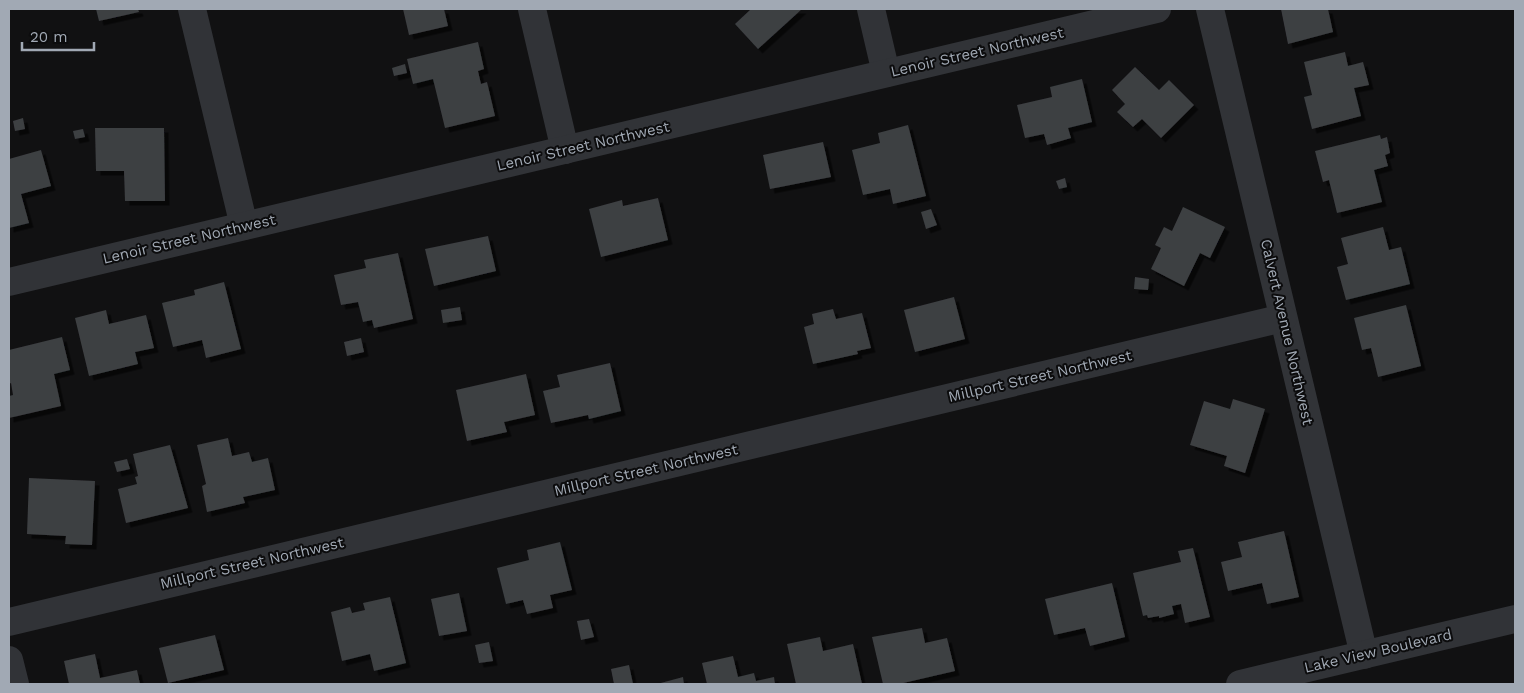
<svg xmlns="http://www.w3.org/2000/svg" width="1524" height="693" viewBox="0 0 1524 693" font-family="'Work Sans',sans-serif">
  <style>
    .building { fill: #3d3f42; filter: url(#shadow) }
    .lines { fill: none; stroke-linecap: round; stroke-linejoin: round }
    .minor { stroke: #313337; stroke-width: 28 }
    .labels { text-anchor: middle; dominant-baseline: central; stroke-width: 4; stroke-linejoin: round; paint-order: stroke }
    .street-label { font-size: 15px; fill: #a1a9b4; stroke: #0c0c0d }
  </style>
  <defs>
    <filter id="shadow"><feDropShadow dx="4.5" dy="4.5" stdDeviation="0" flood-color="#0009"/></filter>
  </defs>
  <rect width="100%" height="100%" fill="#111112"/>
  <g class="building">
    <path d="M96,9H138L139,12L99,21Z"/>
    <path d="M403,9H444L448,26L409,35Z"/>
    <path d="M751,9H802L758,49L735,24Z"/>
    <path d="M1281,9H1328L1333,32L1288,44Z"/>
    <path d="M478,42L484,69L478,71L481,84L487,82L495,116L445,128L433,79L413,84L407,59Z"/>
    <path d="M1345,52L1348,66L1363,62L1369,85L1354,88L1361,116L1312,129L1304,97L1312,95L1304,62Z"/>
    <path d="M405,64L407,73L394,76L392,68Z"/>
    <path d="M1135,67L1159,90L1169,80L1194,105L1161,138L1142,119L1133,127L1117,112L1125,104L1112,90Z"/>
    <path d="M1082,79L1092,122L1068,128L1071,138L1047,145L1044,134L1025,138L1017,105L1052,97L1050,87Z"/>
    <path d="M23,118L25,129L15,131L13,121Z"/>
    <path d="M908,125L926,196L893,204L890,189L863,195L852,150L880,143L878,133Z"/>
    <path d="M95,128H164L165,201H125L124,171H96Z"/>
    <path d="M83,129L85,137L75,139L73,131Z"/>
    <path d="M1380,135L1381,139L1387,137L1390,153L1385,155L1388,166L1374,170L1382,202L1337,213L1329,180L1323,182L1315,151Z"/>
    <path d="M823,142L831,177L770,189L763,155Z"/>
    <path d="M41,150L51,186L21,194L29,223L9,228V159Z"/>
    <path d="M1065,178L1067,187L1059,189L1056,181Z"/>
    <path d="M658,198L668,240L601,257L589,209L622,200L623,206Z"/>
    <path d="M1183,207L1225,227L1210,258L1200,253L1184,286L1151,269L1161,248L1155,245L1164,227L1172,231Z"/>
    <path d="M931,209L937,225L926,229L921,212Z"/>
    <path d="M1383,227L1389,250L1401,247L1410,284L1346,300L1337,267L1348,264L1341,238Z"/>
    <path d="M488,236L496,271L434,286L425,249Z"/>
    <path d="M398,253L413,319L374,328L372,320L363,322L358,302L341,305L334,275L366,268L364,260Z"/>
    <path d="M1135,277L1149,279L1148,290L1134,289Z"/>
    <path d="M224,282L241,349L206,358L202,340L173,347L162,303L195,295L194,290Z"/>
    <path d="M954,297L965,339L915,352L904,310Z"/>
    <path d="M1406,305L1421,366L1378,377L1371,348L1362,350L1354,318Z"/>
    <path d="M460,307L462,320L443,323L441,310Z"/>
    <path d="M833,309L836,319L862,313L871,348L857,351L858,354L813,364L804,327L814,324L812,314Z"/>
    <path d="M106,310L109,324L146,315L154,348L135,352L138,364L89,376L75,318Z"/>
    <path d="M62,337L70,370L54,374L61,406L9,418V396L13,395L11,383L9,384V350Z"/>
    <path d="M361,338L364,352L347,356L344,342Z"/>
    <path d="M610,363L621,411L589,419L588,415L551,423L543,391L560,387L557,375Z"/>
    <path d="M526,374L535,415L504,422L507,432L467,441L456,390Z"/>
    <path d="M1233,399L1265,409L1245,473L1224,466L1227,456L1190,445L1204,401L1230,409Z"/>
    <path d="M228,438L232,456L249,452L252,462L268,458L275,490L243,497L245,503L207,512L202,486L206,484L197,445Z"/>
    <path d="M170,445L188,508L126,523L118,489L137,484L135,477L138,476L133,454Z"/>
    <path d="M127,459L130,469L117,472L114,462Z"/>
    <path d="M29,478L95,481L92,545L65,544L66,536L27,534Z"/>
    <path d="M1284,531L1299,597L1267,604L1262,583L1228,591L1221,562L1242,557L1238,542Z"/>
    <path d="M560,542L572,590L550,595L553,608L527,614L523,600L506,604L497,568L529,560L527,550Z"/>
    <path d="M1193,548L1210,617L1185,623L1181,604L1172,606L1174,614L1159,618V616L1148,618L1147,615L1143,616L1133,573L1181,562L1178,551Z"/>
    <path d="M1112,583L1125,637L1090,646L1085,628L1054,635L1045,599Z"/>
    <path d="M459,593L467,631L439,636L431,599Z"/>
    <path d="M390,597L406,663L374,671L370,654L342,661L331,612L350,607L352,613L365,610L363,603Z"/>
    <path d="M589,619L594,637L581,640L577,621Z"/>
    <path d="M922,628L925,643L947,638L955,671L899,684H883L872,637Z"/>
    <path d="M215,635L224,670L168,683L159,648Z"/>
    <path d="M820,637L823,651L853,644L862,684H796L787,644Z"/>
    <path d="M489,642L493,661L479,663L475,645Z"/>
    <path d="M95,654L100,678L137,670L140,684H69L64,661Z"/>
    <path d="M733,656L738,677L754,673L756,681L774,677L775,684H707L702,663Z"/>
    <path d="M629,665L633,684H614L611,669Z"/>
    <path d="M683,677L684,684H657Z"/>
  </g>
  <g class="lines">
    <g class="minor">
      <path d="M192,9L244,226"/>
      <path d="M532,9L565,150"/>
      <path d="M871,9L886,73"/>
      <path d="M1210,9L1364,655"/>
      <path d="M9,282L1157,9"/>
      <path d="M9,622L1283,318"/>
      <path d="M9,660L15,684"/>
      <path d="M1240,684L1515,619"/>
    </g>
  </g>
  <g class="labels">
    <g class="street-label">
      <text transform="translate(977 52) rotate(-13)">Lenoir Street Northwest</text>
      <text transform="translate(583 146) rotate(-13)">Lenoir Street Northwest</text>
      <text transform="translate(189 239) rotate(-13)">Lenoir Street Northwest</text>
      <text transform="translate(1287 332) rotate(77)">Calvert Avenue Northwest</text>
      <text transform="translate(1040 376) rotate(-13)">Millport Street Northwest</text>
      <text transform="translate(646 470) rotate(-13)">Millport Street Northwest</text>
      <text transform="translate(252 563) rotate(-13)">Millport Street Northwest</text>
      <text transform="translate(1378 651) rotate(-13)">Lake View Boulevard</text>
    </g>
  </g>
  <rect width="1524" height="693" fill="none" stroke="#a1a9b4" stroke-width="20"/>
  <path d="M22 42v8h72v-8" fill="none" stroke="#a1a9b4" stroke-width="2.5"/>
  <text x="30" y="42" font-size="15" fill="#a1a9b4" stroke="#0c0c0d" stroke-width="4" paint-order="stroke">20 m</text>
</svg>
